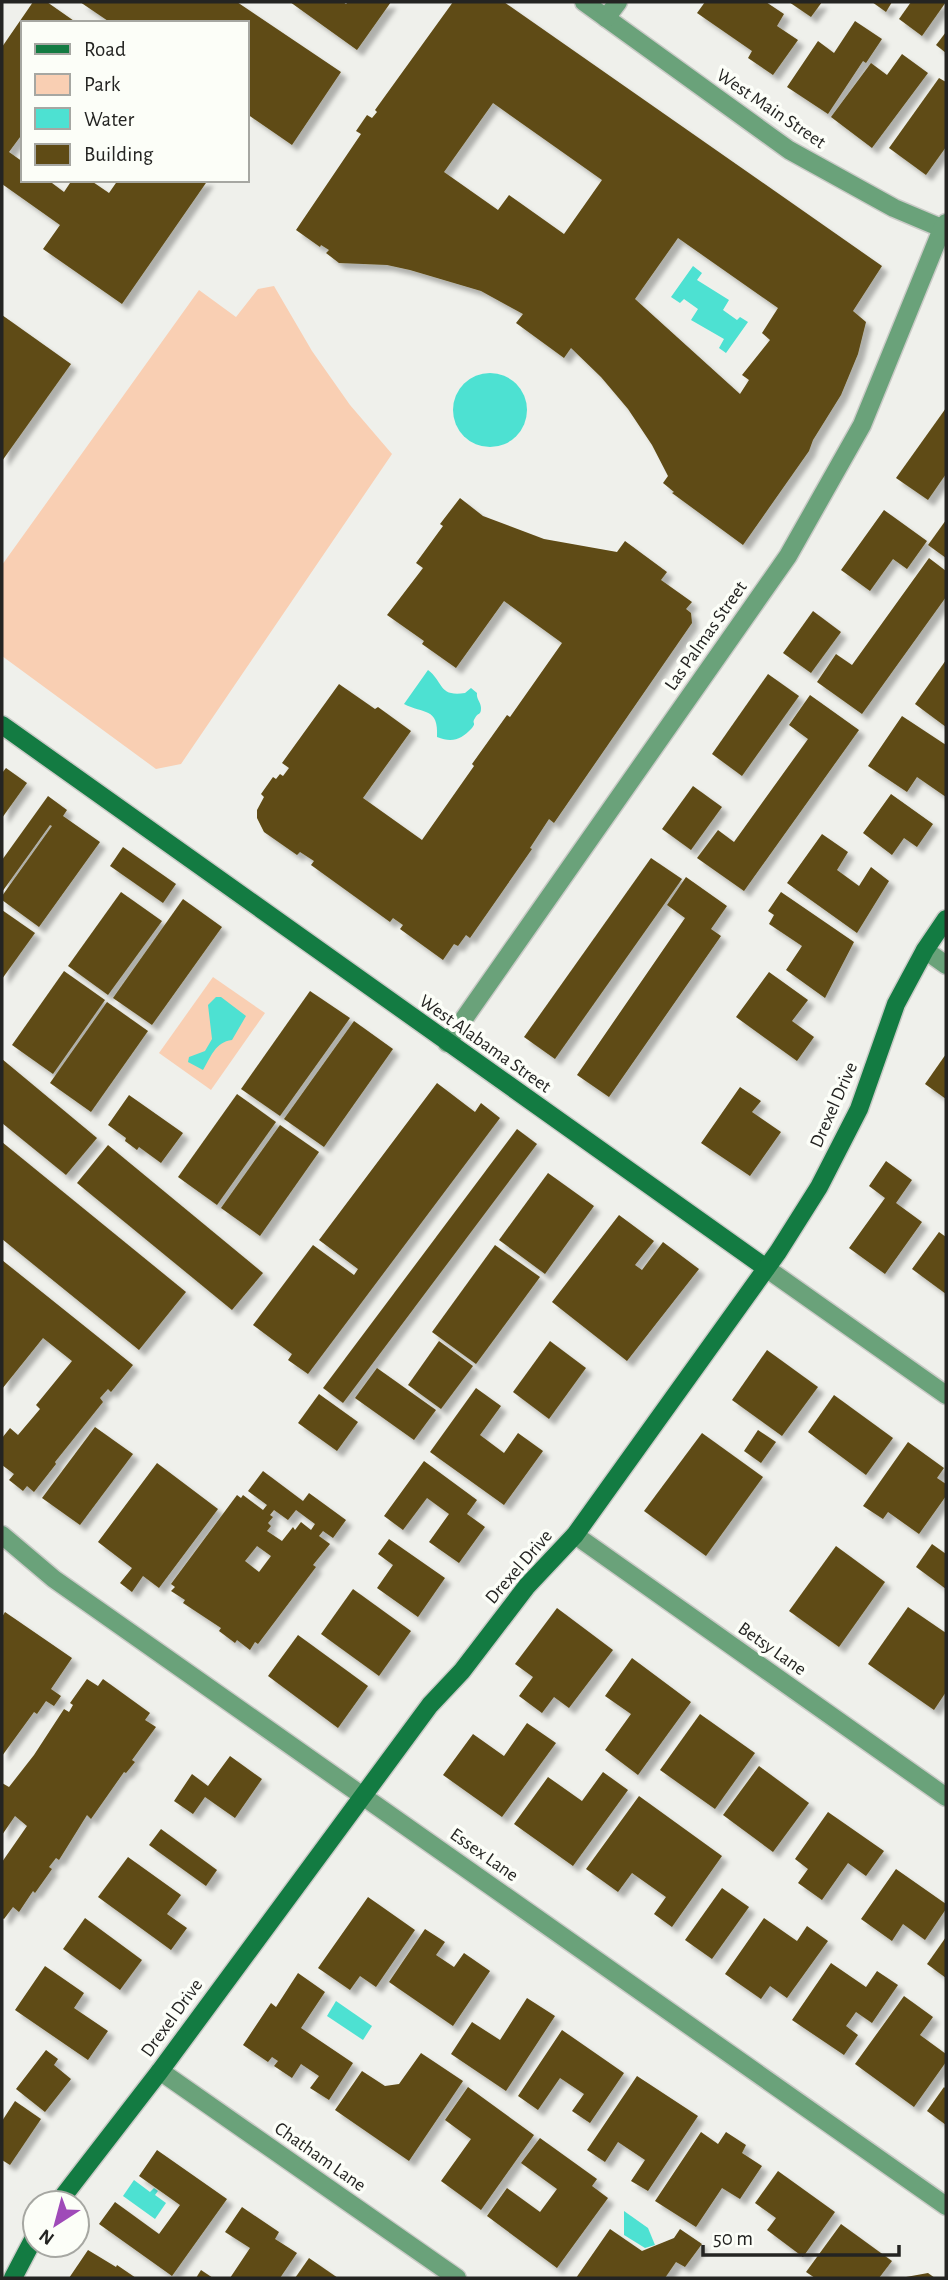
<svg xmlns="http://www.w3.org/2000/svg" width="948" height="2280" viewBox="0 0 948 2280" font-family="'Alegreya Sans',sans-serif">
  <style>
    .green { fill: #f9cfb3 }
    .water { fill: #4de1d2 }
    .building { fill: #5f4b15; fill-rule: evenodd; filter: url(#shadow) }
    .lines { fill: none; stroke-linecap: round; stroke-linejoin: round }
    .street-casing { stroke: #cacbc7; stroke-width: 21 }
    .secondary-casing { stroke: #cacbc7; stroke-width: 21 }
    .street { stroke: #6aa27a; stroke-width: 18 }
    .secondary { stroke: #137b42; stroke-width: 18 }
    .labels { text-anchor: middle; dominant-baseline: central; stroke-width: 7; stroke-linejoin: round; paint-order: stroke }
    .street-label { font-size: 19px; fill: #242422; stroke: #fcfef8 }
  </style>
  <defs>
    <filter id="shadow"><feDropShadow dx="6" dy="6" stdDeviation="2" flood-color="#0004"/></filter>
  </defs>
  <rect width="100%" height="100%" fill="#eff0eb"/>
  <g class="green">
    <path d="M274,286L312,351L350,405L392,454L181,764L156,769L2,656V565L199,290L236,317L258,289Z"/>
    <path d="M213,977L265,1013L211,1090L159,1053Z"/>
  </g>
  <g class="water">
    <path d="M693,266L702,273L697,280L729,300L723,310L737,320L740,317L748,322L726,353L719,348L724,339L691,320L698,309L684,299L680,303L671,297Z"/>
    <circle cx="490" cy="410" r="37"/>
    <path d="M428,670C444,682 438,697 465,693L471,688L477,693C476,699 481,702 481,708C481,716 478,712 475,718C471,724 477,722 472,728C461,740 452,743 437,737C439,707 423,714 404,704Z"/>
    <path d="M216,997H221L246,1016L232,1040C215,1042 211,1057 203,1070L188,1062L189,1057L205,1051L212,1039L208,1005Z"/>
    <path d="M336,2001L372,2026L363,2040L327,2016Z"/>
    <path d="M134,2180L150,2192L154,2188L158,2191L155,2195L166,2203L155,2219L123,2196Z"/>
    <path d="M624,2211L648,2228L655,2245L645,2248L624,2235Z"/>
  </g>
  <g class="building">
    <path d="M33,2H47L77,23H23V133L9,152L23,162V180H48L64,192L72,180H90L109,193L118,180H208L122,304L43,249L60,225L2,184V47Z"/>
    <path d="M80,2H237L341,72L292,145L247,114V23H111Z"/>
    <path d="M290,2H343L346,4L348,2H391L357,50Z"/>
    <path d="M453,2H504L882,266L853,311L866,322L858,354L841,395L813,440L809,451L743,545L672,493L674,492L663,483L668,476L652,445L628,409L601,377L571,348L564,358L516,323L523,314L481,291L410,270L387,265L339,263L326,253L329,250L321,245L320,247L296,230L361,134L356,131L367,115L372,118L377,112L375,110ZM493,103L602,180L564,234L509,195L498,210L444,172ZM678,238L778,308L762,333L770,340L742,375L749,380L740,394L635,299Z"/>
    <path d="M705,2H766L784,14L777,26L798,40L773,75L748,58L752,51L697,13Z"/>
    <path d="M789,2H822L811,17Z"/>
    <path d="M872,2H892L886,12Z"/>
    <path d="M911,2H946L922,36L899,19Z"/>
    <path d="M855,21L882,39L866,63L863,61L828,114L787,87L818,41L834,53Z"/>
    <path d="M946,32V53L936,45Z"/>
    <path d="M902,54L928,73L872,148L831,117L871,63L887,75Z"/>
    <path d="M939,78L946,82V147L926,175L889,148Z"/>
    <path d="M2,315L71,364L2,461Z"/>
    <path d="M946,408V474L928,500L896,478Z"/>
    <path d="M460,498L483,516L544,539L617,552L625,541L667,572L661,580L692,602L686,609L691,613L692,623L554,823L549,819L530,848L532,849L470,938L466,935L458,946L454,944L443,960L400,929L403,925L393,918L390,922L311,865L314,861L300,852L297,855L264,832L257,818V810L264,797L261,794L273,777L276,779L280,774L283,776L289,768L282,763L339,684L375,709L378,707L411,731L363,798L422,840L474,766L472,764L507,715L510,717L562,643L504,601L456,668L422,644L424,641L387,615L423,568L416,563L443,526L440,524Z"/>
    <path d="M884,510L927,541L907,569L893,559L870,591L841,570Z"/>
    <path d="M946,520V558L928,545Z"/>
    <path d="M929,558L946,571V597L862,714L817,682L836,654L852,665Z"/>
    <path d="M813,611L841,632L811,673L783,653Z"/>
    <path d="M946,660V727L915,704Z"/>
    <path d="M768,674L799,696L742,776L712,754Z"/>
    <path d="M810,695L859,730L744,891L697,858L718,830L734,842L808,739L789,725Z"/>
    <path d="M902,716L946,745V797L917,777L907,792L868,766Z"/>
    <path d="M6,768L27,783L2,818V773Z"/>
    <path d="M693,786L722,807L691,850L662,829Z"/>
    <path d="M891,794L933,824L917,847L904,838L892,855L863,833Z"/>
    <path d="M48,796L67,810L63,816L100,842L39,927L2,900V896L52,826L50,825L2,892V860Z"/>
    <path d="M822,834L848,852L837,870L859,886L871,867L889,881L857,933L787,883Z"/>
    <path d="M123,847L176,884L163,903L110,866Z"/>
    <path d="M651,858L682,879L555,1059L524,1037Z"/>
    <path d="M686,877L727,906L711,929L721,936L609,1097L577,1075L685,918L667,905Z"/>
    <path d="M121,892L162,921L108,995L68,966Z"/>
    <path d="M781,892L854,942L825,998L786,970L802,946L769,924L774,915L768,911Z"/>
    <path d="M183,899L222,927L152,1025L113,998Z"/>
    <path d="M2,910L35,933L2,979Z"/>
    <path d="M64,971L105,1000L53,1074L12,1045Z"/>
    <path d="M769,972L808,1000L792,1021L814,1037L797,1061L736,1017Z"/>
    <path d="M310,991L350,1018L280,1116L241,1089Z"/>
    <path d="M107,1002L148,1031L91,1112L50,1083Z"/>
    <path d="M354,1021L393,1049L324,1147L284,1119Z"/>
    <path d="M946,1054V1099L925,1084Z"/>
    <path d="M2,1059L97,1138L66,1175L2,1123Z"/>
    <path d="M437,1083L475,1112L481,1103L500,1118L308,1374L288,1360L292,1354L253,1325L313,1245L354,1275L358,1269L319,1240Z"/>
    <path d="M740,1087L761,1101L752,1112L781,1132L750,1176L701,1143Z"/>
    <path d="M237,1094L276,1122L217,1205L178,1177Z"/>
    <path d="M129,1095L183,1133L161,1163L139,1147L137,1150L125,1141L126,1138L108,1125Z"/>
    <path d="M280,1125L319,1152L260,1236L221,1208Z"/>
    <path d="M517,1129L537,1144L343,1403L323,1388Z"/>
    <path d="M2,1142L186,1292L139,1350L2,1239Z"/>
    <path d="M108,1145L263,1273L232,1310L77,1183Z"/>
    <path d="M886,1161L912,1180L896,1203L922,1222L885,1274L849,1248L885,1198L869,1186Z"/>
    <path d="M548,1173L594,1206L545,1274L499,1240Z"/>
    <path d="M619,1215L654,1241L635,1265L642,1270L663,1242L699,1269L627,1361L552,1302Z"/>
    <path d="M939,1232L946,1237V1294L912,1269Z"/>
    <path d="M495,1245L540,1277L476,1364L432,1332Z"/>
    <path d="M2,1260L133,1365L111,1392L108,1389L100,1398L103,1402L55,1462L56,1464L34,1492L27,1486L23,1491L9,1480L14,1474L2,1465V1438L10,1428L18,1435L40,1409L36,1405L72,1361L43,1338L2,1389Z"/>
    <path d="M439,1341L473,1366L441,1409L408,1385Z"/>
    <path d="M550,1341L586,1368L549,1419L513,1392Z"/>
    <path d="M767,1350L818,1387L782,1436L732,1400Z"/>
    <path d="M377,1368L436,1410L414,1440L355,1398Z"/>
    <path d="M476,1388L501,1406L480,1435L504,1453L518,1433L543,1451L504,1505L430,1452Z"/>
    <path d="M319,1394L358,1422L337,1451L298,1423Z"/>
    <path d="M834,1395L893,1438L866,1475L808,1432Z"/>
    <path d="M95,1427L133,1454L80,1525L42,1498Z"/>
    <path d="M758,1430L776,1442L761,1463L744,1451Z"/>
    <path d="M702,1433L763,1477L706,1556L644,1511Z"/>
    <path d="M908,1442L944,1468L937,1478L946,1484V1496L919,1534L888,1512L883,1519L863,1506Z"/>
    <path d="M424,1461L477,1500L467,1514L485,1527L459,1563L429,1542L449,1514L427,1498L403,1530L384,1516Z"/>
    <path d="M157,1463L218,1509L159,1588L143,1576L132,1592L120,1583L132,1568L98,1542Z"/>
    <path d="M263,1471L303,1501L309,1493L346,1520L333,1538L323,1531L319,1536L330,1544L313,1565L316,1567L258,1644L255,1642L250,1650L237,1640L235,1643L219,1631L221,1628L183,1603L185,1600L171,1591L175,1587L171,1584L237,1495L241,1498L243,1495L263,1510L267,1505L248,1491ZM274,1510L288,1520L296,1510L315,1524L311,1530L301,1522L295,1530L293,1527L282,1541L267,1531L271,1526L268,1523L273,1517L270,1515ZM257,1546L271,1556L259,1572L245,1561Z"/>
    <path d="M389,1539L445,1578L418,1617L377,1588L393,1565L378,1554Z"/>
    <path d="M932,1544L946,1554V1589L916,1567Z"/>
    <path d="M836,1546L885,1582L839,1647L789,1611Z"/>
    <path d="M353,1589L411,1631L379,1676L321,1634Z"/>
    <path d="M908,1607L946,1633V1692L934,1710L868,1664Z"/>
    <path d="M557,1608L613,1650L569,1708L554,1697L542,1713L519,1696L533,1677L515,1664Z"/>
    <path d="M5,1612L72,1658L51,1689L61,1696L54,1706L46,1701L37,1714L34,1712L2,1756V1617Z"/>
    <path d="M298,1635L368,1686L338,1728L268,1676Z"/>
    <path d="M632,1658L691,1702L638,1775L605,1750L631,1714L605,1696Z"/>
    <path d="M87,1679L98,1686L103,1679L150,1713L145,1720L156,1727L132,1760L135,1762L126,1773L124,1772L91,1819L87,1815L59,1860L56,1858L49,1867L52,1869L35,1893L33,1891L19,1912L13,1907L4,1919L2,1918V1862L27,1826L15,1816L2,1835V1783L9,1787L34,1755L64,1709L69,1712L73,1705L70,1703Z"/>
    <path d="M700,1714L755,1753L715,1809L660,1770Z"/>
    <path d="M527,1723L556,1743L502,1817L443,1775L473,1734L504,1756Z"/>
    <path d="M230,1756L262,1779L235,1818L205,1797L193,1814L174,1801L192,1774L208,1786Z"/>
    <path d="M759,1766L809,1803L773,1852L723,1815Z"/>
    <path d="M603,1772L628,1790L573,1866L514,1824L548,1777L582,1801Z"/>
    <path d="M639,1796L722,1856L672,1927L654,1914L666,1897L632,1873L618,1892L586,1869Z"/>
    <path d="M828,1812L884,1851L866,1876L848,1863L822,1900L798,1883L808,1869L795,1859Z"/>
    <path d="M161,1829L217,1870L206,1886L149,1845Z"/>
    <path d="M128,1857L181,1895L167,1914L187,1928L171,1950L98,1897Z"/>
    <path d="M896,1869L946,1904V1909L925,1940L903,1924L892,1941L861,1919Z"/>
    <path d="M722,1888L749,1907L712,1959L685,1940Z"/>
    <path d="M368,1897L415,1930L376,1987L360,1976L350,1990L318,1968Z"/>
    <path d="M85,1918L142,1960L120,1990L63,1949Z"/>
    <path d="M764,1918L797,1941L807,1926L828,1941L787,1998L770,1986L761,1999L725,1974Z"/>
    <path d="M425,1929L445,1942L436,1955L454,1967L464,1953L490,1971L453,2026L389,1982Z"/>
    <path d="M946,1937V1978L927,1964Z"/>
    <path d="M831,1963L866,1987L877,1971L898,1985L872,2023L856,2012L846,2026L858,2035L844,2055L792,2020Z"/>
    <path d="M45,1966L84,1993L74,2008L108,2031L88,2060L15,2010Z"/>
    <path d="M298,1973L325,1992L301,2028L353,2063L329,2100L310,2088L319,2076L301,2064L292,2078L274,2066L278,2061L272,2057L268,2062L243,2045L271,2003L276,2007Z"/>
    <path d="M904,1996L933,2017L920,2035L946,2054V2062L914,2107L855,2064Z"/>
    <path d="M527,1998L555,2016L506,2091L451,2054L472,2022L500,2040Z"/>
    <path d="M562,2030L624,2073L590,2123L572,2111L584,2094L560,2078L538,2110L518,2096Z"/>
    <path d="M46,2050L58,2059L54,2065L71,2079L45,2112L16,2089Z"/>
    <path d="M421,2053L463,2081L409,2161L335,2110L362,2071L385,2086L399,2084Z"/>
    <path d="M637,2076L698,2116L648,2191L631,2181L645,2160L618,2142L605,2162L587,2150Z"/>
    <path d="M468,2087L534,2135L481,2210L441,2181L471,2139L445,2120Z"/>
    <path d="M944,2087L946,2089V2125L927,2111Z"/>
    <path d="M15,2101L41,2119L10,2165L2,2160V2121Z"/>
    <path d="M701,2132L718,2144L726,2132L746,2145L742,2153L762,2166L740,2199L722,2188L696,2227L655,2201Z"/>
    <path d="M540,2138L597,2179L592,2186L608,2198L557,2268L487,2216L507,2188L540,2212L557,2189L521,2163Z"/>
    <path d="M157,2150L227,2199L172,2276L99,2224L115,2202L159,2234L180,2205L139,2176Z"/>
    <path d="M778,2171L835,2212L803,2257L767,2230L776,2218L755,2203Z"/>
    <path d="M242,2207L279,2232L275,2239L297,2253L280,2278H230L250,2248L225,2232Z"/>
    <path d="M841,2224L892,2261L879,2278H815L806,2272Z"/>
    <path d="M610,2229L642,2251L674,2238L680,2229L702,2244L685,2267L676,2262L665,2278H576Z"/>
    <path d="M88,2250L116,2267L117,2265L136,2278H69Z"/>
    <path d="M309,2258L338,2278H295Z"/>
    <path d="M201,2270L213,2278H196Z"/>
    <path d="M928,2273L935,2278H906V2277Z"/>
  </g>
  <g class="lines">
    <defs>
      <g id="street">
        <path d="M584,2L789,150L894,208L946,230"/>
        <path d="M606,18L618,2"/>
        <path d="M925,950L946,965"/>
        <path d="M447,1043L788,556L862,425L942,229L946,223"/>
        <path d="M766,1268L946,1395"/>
        <path d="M2,1535L54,1579L946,2206"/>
        <path d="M575,1535L946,1797"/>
        <path d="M160,2071L457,2278"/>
      </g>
      <g id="secondary">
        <path d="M2,725L766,1268"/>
        <path d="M58,2203L160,2071L430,1705L462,1671L527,1586L575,1535L778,1252L819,1187L859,1109L896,1004L925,950L946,919"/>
        <path d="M13,2278L35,2236"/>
      </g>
    </defs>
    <use href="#street" class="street-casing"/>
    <use href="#secondary" class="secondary-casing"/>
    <use href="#street" class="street"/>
    <use href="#secondary" class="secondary"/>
  </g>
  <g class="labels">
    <g class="street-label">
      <text transform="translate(771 109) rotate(34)">West Main Street</text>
      <text transform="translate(706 636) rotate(-55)">Las Palmas Street</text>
      <text transform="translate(485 1044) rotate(35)">West Alabama Street</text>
      <text transform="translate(834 1105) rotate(-66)">Drexel Drive</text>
      <text transform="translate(519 1567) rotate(-49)">Drexel Drive</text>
      <text transform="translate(772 1649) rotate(35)">Betsy Lane</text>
      <text transform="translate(484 1855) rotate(35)">Essex Lane</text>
      <text transform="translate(172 2018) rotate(-54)">Drexel Drive</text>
      <text transform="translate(320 2157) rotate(35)">Chatham Lane</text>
    </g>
  </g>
  <rect width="948" height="2280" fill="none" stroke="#242422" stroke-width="7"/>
  <rect x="21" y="21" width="228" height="161" fill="#fcfef8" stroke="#a6a7a2" stroke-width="2"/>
  <rect x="35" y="44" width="35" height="10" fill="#137b42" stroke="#a6a7a2" stroke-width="2"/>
  <text x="84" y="56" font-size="21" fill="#242422">Road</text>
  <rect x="35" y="74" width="35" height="21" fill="#f9cfb3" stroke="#a6a7a2" stroke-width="2"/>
  <text x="84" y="91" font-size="21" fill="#242422">Park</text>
  <rect x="35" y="108" width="35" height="21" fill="#4de1d2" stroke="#a6a7a2" stroke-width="2"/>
  <text x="84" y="126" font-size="21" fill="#242422">Water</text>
  <rect x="35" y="144" width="35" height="21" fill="#5f4b15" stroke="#a6a7a2" stroke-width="2"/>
  <text x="84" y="161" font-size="21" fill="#242422">Building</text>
  <g transform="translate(56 2224) rotate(216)"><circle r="33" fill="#fcfef8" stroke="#a6a7a2" stroke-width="2"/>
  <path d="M0-5L12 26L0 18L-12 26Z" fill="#9f4ab8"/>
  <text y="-10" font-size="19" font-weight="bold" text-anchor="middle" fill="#242422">N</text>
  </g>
  <path d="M703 2245v10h196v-10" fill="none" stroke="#242422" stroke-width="3.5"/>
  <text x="713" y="2245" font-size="21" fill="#242422" stroke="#fcfef8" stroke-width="5" paint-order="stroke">50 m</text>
</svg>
